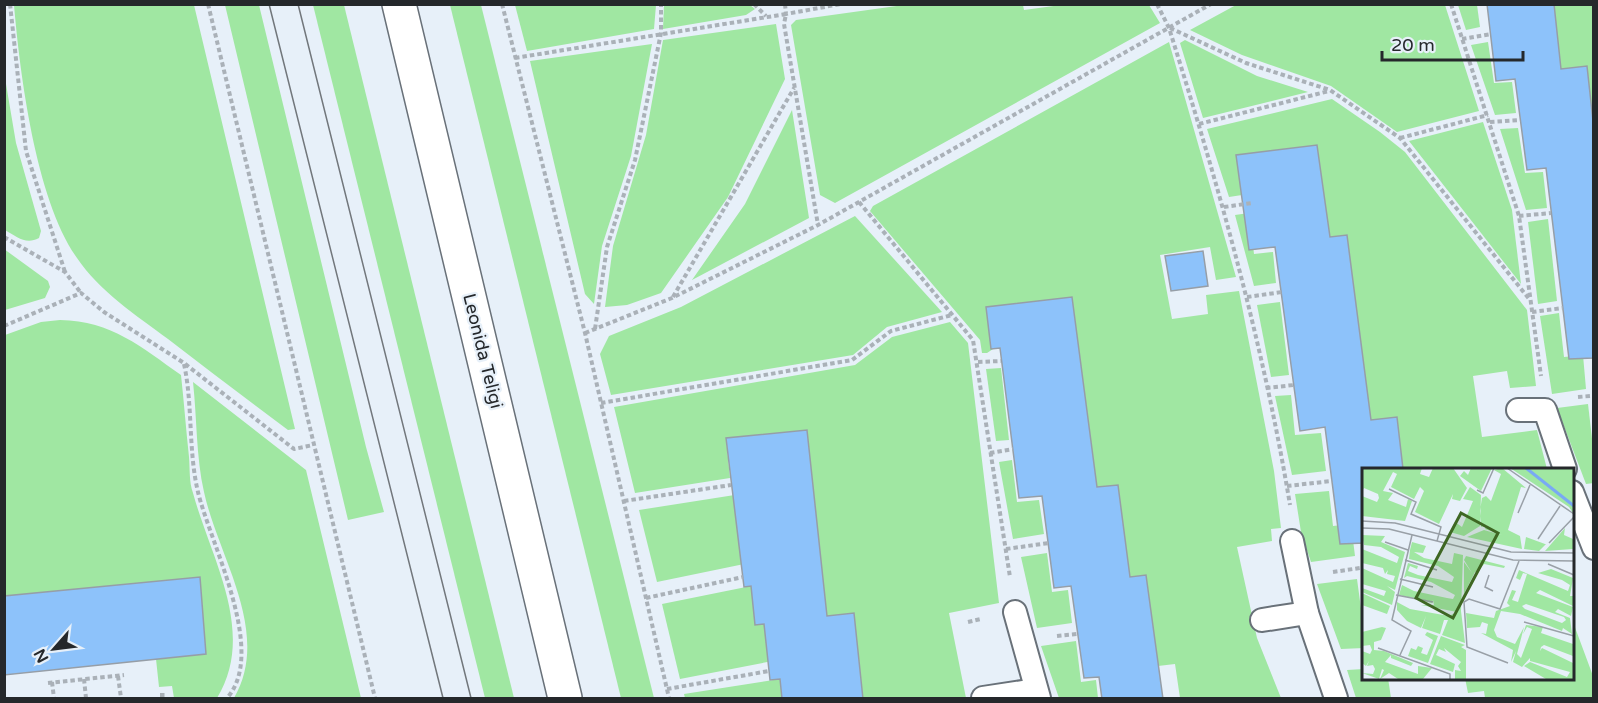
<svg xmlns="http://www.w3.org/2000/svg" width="1598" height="703" viewBox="0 0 1598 703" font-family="'Varela Round',sans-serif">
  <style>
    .green { fill: #a0e7a2 }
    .building { fill: #8dc2fa; stroke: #969ea7; stroke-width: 1.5 }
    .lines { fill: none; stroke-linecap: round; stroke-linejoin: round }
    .service-casing { stroke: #697179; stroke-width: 26 }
    .tertiary-casing { stroke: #697179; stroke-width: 36 }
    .path { stroke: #aab1b8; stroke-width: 4; stroke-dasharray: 4.5 3; stroke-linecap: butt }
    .service { stroke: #fff; stroke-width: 22 }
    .tertiary { stroke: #fff; stroke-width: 33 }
    .tram { stroke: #72777c; stroke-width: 1.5 }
    .labels { text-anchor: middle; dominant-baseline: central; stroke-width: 4.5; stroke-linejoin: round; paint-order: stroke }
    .street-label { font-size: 18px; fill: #25282b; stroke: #e7f0f9 }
    .inset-river { fill: none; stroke: #79a9f4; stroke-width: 3 }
    .inset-road { fill: none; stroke: #99a0a7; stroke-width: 1.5 }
    .view { fill: #3e6723; fill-opacity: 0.15; stroke: #3e6723; stroke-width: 3 }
    .inset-edge { fill: none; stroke: #25282b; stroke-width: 3 }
  </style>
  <rect width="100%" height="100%" fill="#e7f0f9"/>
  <g class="green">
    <path d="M911,4L1023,5L1024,10L1061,5H1149L1160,23L835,203L820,195L791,25L796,20Z"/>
    <path d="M14,5H194L295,429L288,430C248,400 208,370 168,339C137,316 99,291 77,258C36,200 20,75 14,5Z"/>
    <path d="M225,5H259L366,447L384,512L348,520Z"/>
    <path d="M313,5H344L514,698H485Z"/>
    <path d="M450,5H481L654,698H621Z"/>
    <path d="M515,5H656L654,29L527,51Z"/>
    <path d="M664,5H750L755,9L746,15L663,29Z"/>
    <path d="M1236,5H1445L1479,111L1397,132L1331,86L1242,55L1190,30Z"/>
    <path d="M1458,5H1477L1480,27L1466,30Z"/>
    <path d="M1554,5H1593V121L1587,66L1561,69Z"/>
    <path d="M776,24L785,79L728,197L661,293L627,305L605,307L613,246L646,135L663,40Z"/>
    <path d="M1185,40L1257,76L1308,92L1203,118L1180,43Z"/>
    <path d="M1169,42L1236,277L1216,280L1210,247L1160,255L1172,319L1208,314L1206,295L1239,291L1274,471L1281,528L1271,529L1272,541L1237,547L1257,638L1281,698H1180L1175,664L1158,666L1146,575L1130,577L1118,486L1097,487L1072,297L987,353H982L980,340L870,211L873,206Z"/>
    <path d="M1488,42L1494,83L1512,82L1516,113L1495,115L1471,45Z"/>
    <path d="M652,44L631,156L602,246L594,304L585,294L530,61Z"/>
    <path d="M5,78L16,143L41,231L39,238C26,245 17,237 5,230Z"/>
    <path d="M1332,99L1380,132L1405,152L1527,310L1536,386L1510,388L1507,371L1473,376L1482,437L1537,430L1547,469H1403L1397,417L1371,421L1347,235L1330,237L1317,145L1236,155L1242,195L1229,197L1207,129Z"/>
    <path d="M792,110L809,218L692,280L745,204Z"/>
    <path d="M1483,122L1512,210L1521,284L1409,141Z"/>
    <path d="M1518,128L1525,173L1543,172L1547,208L1526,210L1500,129Z"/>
    <path d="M1249,213L1254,254L1273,252L1276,283L1254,286L1235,215Z"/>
    <path d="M855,216L942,312L887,327L853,355L611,395L600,354L609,336L681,307Z"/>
    <path d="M1548,219L1557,301L1538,304L1528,222Z"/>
    <path d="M4,249L48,281L50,287L45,298L5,310Z"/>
    <path d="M1280,302L1289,375L1271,377L1257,305Z"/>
    <path d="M1559,313L1564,357L1583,355L1586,389L1552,394L1540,316Z"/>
    <path d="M60,320C112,321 141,347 181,375C184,402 186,430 189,457C190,469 189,482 193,493C211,559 257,632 217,698H174L172,686L159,687L156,659L206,654L200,577L5,596V335L41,322Z"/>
    <path d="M950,322L968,343L999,603L949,613L966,698H863L854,614L827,617L807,430L726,438L730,478L635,493L614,407L855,365L892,337Z"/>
    <path d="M1001,368L1009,440L996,441L986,369Z"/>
    <path d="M193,382L306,470L361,698H234C272,632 218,557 204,492C196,457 197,418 193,382Z"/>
    <path d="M1291,395L1295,435L1321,433L1326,471L1292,475L1275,396Z"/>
    <path d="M1588,404L1593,447L1594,483L1586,484L1557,408Z"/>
    <path d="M1012,460L1017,502L1039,500L1044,534L1013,539L999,462Z"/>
    <path d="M1329,491L1333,526L1351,524L1355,556L1311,562L1301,532L1295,494Z"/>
    <path d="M741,494L749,563L657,582L639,510Z"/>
    <path d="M1047,553L1052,592L1068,590L1072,623L1037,628L1021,557Z"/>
    <path d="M1357,579L1362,616H1364V648L1341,649L1317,584Z"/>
    <path d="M751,586L774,623L778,660L680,679L662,604Z"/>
    <path d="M1573,622L1593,676V698H1485L1484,691L1468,693L1465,678H1572Z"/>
    <path d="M1076,641L1081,682L1096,680L1098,698H1059L1041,646Z"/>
    <path d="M1364,669V678H1388L1391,698H1356L1347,670Z"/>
    <path d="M780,679L782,698H685L684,694Z"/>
  </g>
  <g class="building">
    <path d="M1487,4H1554L1561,69L1587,66L1593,121V358L1569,359L1546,168L1527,170L1515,79L1496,81Z"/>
    <path d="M1317,145L1330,237L1347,235L1371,420L1397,417L1403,469H1364V543L1340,544L1325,427L1300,431L1275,247L1249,250L1236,155Z"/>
    <path d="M1203,251L1208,286L1171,291L1165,256Z"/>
    <path d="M1072,297L1097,487L1118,485L1130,577L1146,575L1163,699H1102L1099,677L1084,678L1071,586L1054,588L1042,496L1019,498L1000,348L991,349L986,307Z"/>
    <path d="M807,430L827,616L854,613L863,699H782L780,679L770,680L764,624L755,625L751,586L744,587L726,438Z"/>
    <path d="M200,577L206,654L4,675V596Z"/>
  </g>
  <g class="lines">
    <defs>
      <g id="service">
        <path d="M1518,410H1545L1565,469"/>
        <path d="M1572,492L1594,548"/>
        <path d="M1292,541L1307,613L1336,698"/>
        <path d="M1015,612L1039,698"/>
        <path d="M1262,620L1307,613"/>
        <path d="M983,698L1036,690"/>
      </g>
      <path id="tertiary" d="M399,4L565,698"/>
    </defs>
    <use href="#service" class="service-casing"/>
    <use href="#tertiary" class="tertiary-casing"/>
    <g class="path">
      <path d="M10,4L26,151L65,272"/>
      <path d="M208,4L375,698"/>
      <path d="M502,4L585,333L669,698"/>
      <path d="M754,4L766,16"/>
      <path d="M785,4L786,14L841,4"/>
      <path d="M1157,4L1169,28C1218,184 1263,342 1290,505"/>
      <path d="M1451,4L1519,216L1541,376"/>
      <path d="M1170,28L1246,63L1330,90L1400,138L1530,300"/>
      <path d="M1462,39L1491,34"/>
      <path d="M515,58L786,14L784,24L818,225"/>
      <path d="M1490,122L1520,120"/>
      <path d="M1199,124L1329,91"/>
      <path d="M1400,138L1488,115"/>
      <path d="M859,202L973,340L1010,577"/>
      <path d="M1224,207L1252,203"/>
      <path d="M1519,216L1551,213"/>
      <path d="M4,237L65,272L81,293"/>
      <path d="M673,297L794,88"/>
      <path d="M1247,297L1282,292"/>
      <path d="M1532,312L1563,308"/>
      <path d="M4,326L81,293L104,312L184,363L294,449L313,445"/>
      <path d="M595,329L607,247L635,160L661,33V4"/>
      <path d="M585,333L672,298L818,225L1211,4"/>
      <path d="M978,362L1001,361"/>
      <path d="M184,364C193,405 188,450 198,492C210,543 268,652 227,698"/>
      <path d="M1266,388L1294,385"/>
      <path d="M1578,397L1590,396"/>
      <path d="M601,403L852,360L891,331L952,315"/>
      <path d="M990,453L1013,449"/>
      <path d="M1287,486L1332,481"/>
      <path d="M624,501L731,485"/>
      <path d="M1006,549L1049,543"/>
      <path d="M1333,572L1360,568"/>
      <path d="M646,598L743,577"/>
      <path d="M968,622L981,619"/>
      <path d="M1057,636L1077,634"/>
      <path d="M118,676L121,698"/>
      <path d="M84,679L86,698"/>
      <path d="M52,682L54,698"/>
      <path d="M48,683L124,675"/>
      <path d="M667,689L769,671"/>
      <path d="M160,695H165V698"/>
    </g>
    <use href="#service" class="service"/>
    <use href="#tertiary" class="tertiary"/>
    <g class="tram">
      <path d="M269,4L443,698"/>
      <path d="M298,4L471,698"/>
    </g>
  </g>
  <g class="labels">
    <g class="street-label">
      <text transform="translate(483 351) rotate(76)">Leonida Teligi</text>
    </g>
  </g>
  <g transform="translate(1362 468)">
    <rect width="212" height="212" fill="#e7f0f9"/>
    <path d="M0,0H60L58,6L67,9L71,0H91L105,20L98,33L90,31L91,26L77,56L53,44L62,23L58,19L52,31L29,19L35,6L31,4L21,23L31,25L26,32L44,39L46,31L50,33L43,53L0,48V28L15,34L17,30L16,26L2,20L0,23ZM109,0H130L119,23L98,8L102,3L106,7ZM140,0L164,20L159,19L146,62L158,68L160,81L105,69L122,62L140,67L123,61L125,57L119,59L118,43L120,30L124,28L129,33L139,6L132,2ZM148,0H211V45L207,39ZM108,19L119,27L118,58L102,68L88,64L93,54L100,59L111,33L101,31ZM203,60L202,67L211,71V81L183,83ZM0,67L23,68L19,74L43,84L33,122L25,118L33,124L30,137L0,124V120L22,128L24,123L0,116V100L31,114L33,108L25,106L26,102L23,106L21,100L0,95V81L35,95L37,89L19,79L2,77ZM164,69L183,76H184L177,83L162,81ZM50,74L64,78L61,85L52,84L62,90L90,96L92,85L101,87L99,143L103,175L80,167L86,152H82L78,166L60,160L64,148L59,160L45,153L35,142V134L48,141L87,148L95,144L59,137H72L71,132L70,135L37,127L40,117L52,123L85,130L91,131L93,127L69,114L45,108L42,110L46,95L56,98L55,101L48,98L46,103L56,107L90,114L92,109L76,98L47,91L48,82L52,83L48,82ZM104,88L143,98L142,100L122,96L115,105L123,109L113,104L102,126V94L110,105L102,92ZM189,101L211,110L208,128H211V138L178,122L174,125L211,139L209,148L196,141L193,144L208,150L210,166L201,160L200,163L158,146L139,143L132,162L135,169L153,176L162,159L155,186L159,190L170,161L165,159L161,166L164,157L181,159L179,165L211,176V188L182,177L179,179L178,183L180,180L211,195V211H184L162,198L168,194L205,209L208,204L168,193V190L160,199L151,194L154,183L149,194L151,182L119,165L124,166L126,156L120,154L118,159L105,160L104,145L132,150L134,143L148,138L145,135L150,122L154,123L150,132L156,134L165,106L161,105L158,112L154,110L157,102L206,123L208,117L200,112L176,105ZM164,136L202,149L204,152L200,155L163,141L160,138ZM0,125L28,138L25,146L0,137ZM20,159L24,160L19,172L12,174V182L22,183L51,195L49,198L29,190V187L23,194L56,206V198L70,200L61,211H36L27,205L18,211L22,202L20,201L17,211L0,205L11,206L13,201L11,197L5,198L7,193L4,198L0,195V183L8,186L10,182L8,177L0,178V164ZM65,164L76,168L66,195L46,188L49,180L54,182L56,178L61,180L59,185L65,187L71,172L63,167ZM79,168L103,177L99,179L104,182V211H93V202L99,203L96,198L99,194L82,180L84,184L77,181L74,187L93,196L91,204L68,196Z" fill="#a0e7a2" fill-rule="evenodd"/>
    <path class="inset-river" d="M164,0L212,38"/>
    <path class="inset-road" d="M145,0L212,46M27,21L54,34L49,46L79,59L75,73M115,22L121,25L132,0M156,45L168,17M0,53L33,55L149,84L212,85M0,60L27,61L151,92L212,93M176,71L198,38M23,74L46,82M187,75L212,49M43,92L75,102M186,96L212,107M127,107L123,119L131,123M38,111L71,119M34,127L71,134M162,154L212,168M16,180L88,206V211M38,187L49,163L30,152L50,67M146,195L105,179L102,134L107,131L138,141L157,93"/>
    <path class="view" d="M99,45L136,65L91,150L54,130Z"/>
    <rect width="212" height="212" class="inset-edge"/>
  </g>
  <rect width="1598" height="703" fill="none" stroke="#25282b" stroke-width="12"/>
  <g transform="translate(54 649) rotate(242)" stroke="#e7f0f9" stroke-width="4.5" paint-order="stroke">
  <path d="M0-4.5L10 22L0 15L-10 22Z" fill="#25282b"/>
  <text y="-9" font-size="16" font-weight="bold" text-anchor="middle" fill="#25282b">N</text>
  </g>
  <path d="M1382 51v9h141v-9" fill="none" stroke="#25282b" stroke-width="3"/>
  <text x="1391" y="51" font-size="18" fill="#25282b" stroke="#e7f0f9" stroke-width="4.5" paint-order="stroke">20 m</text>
</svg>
